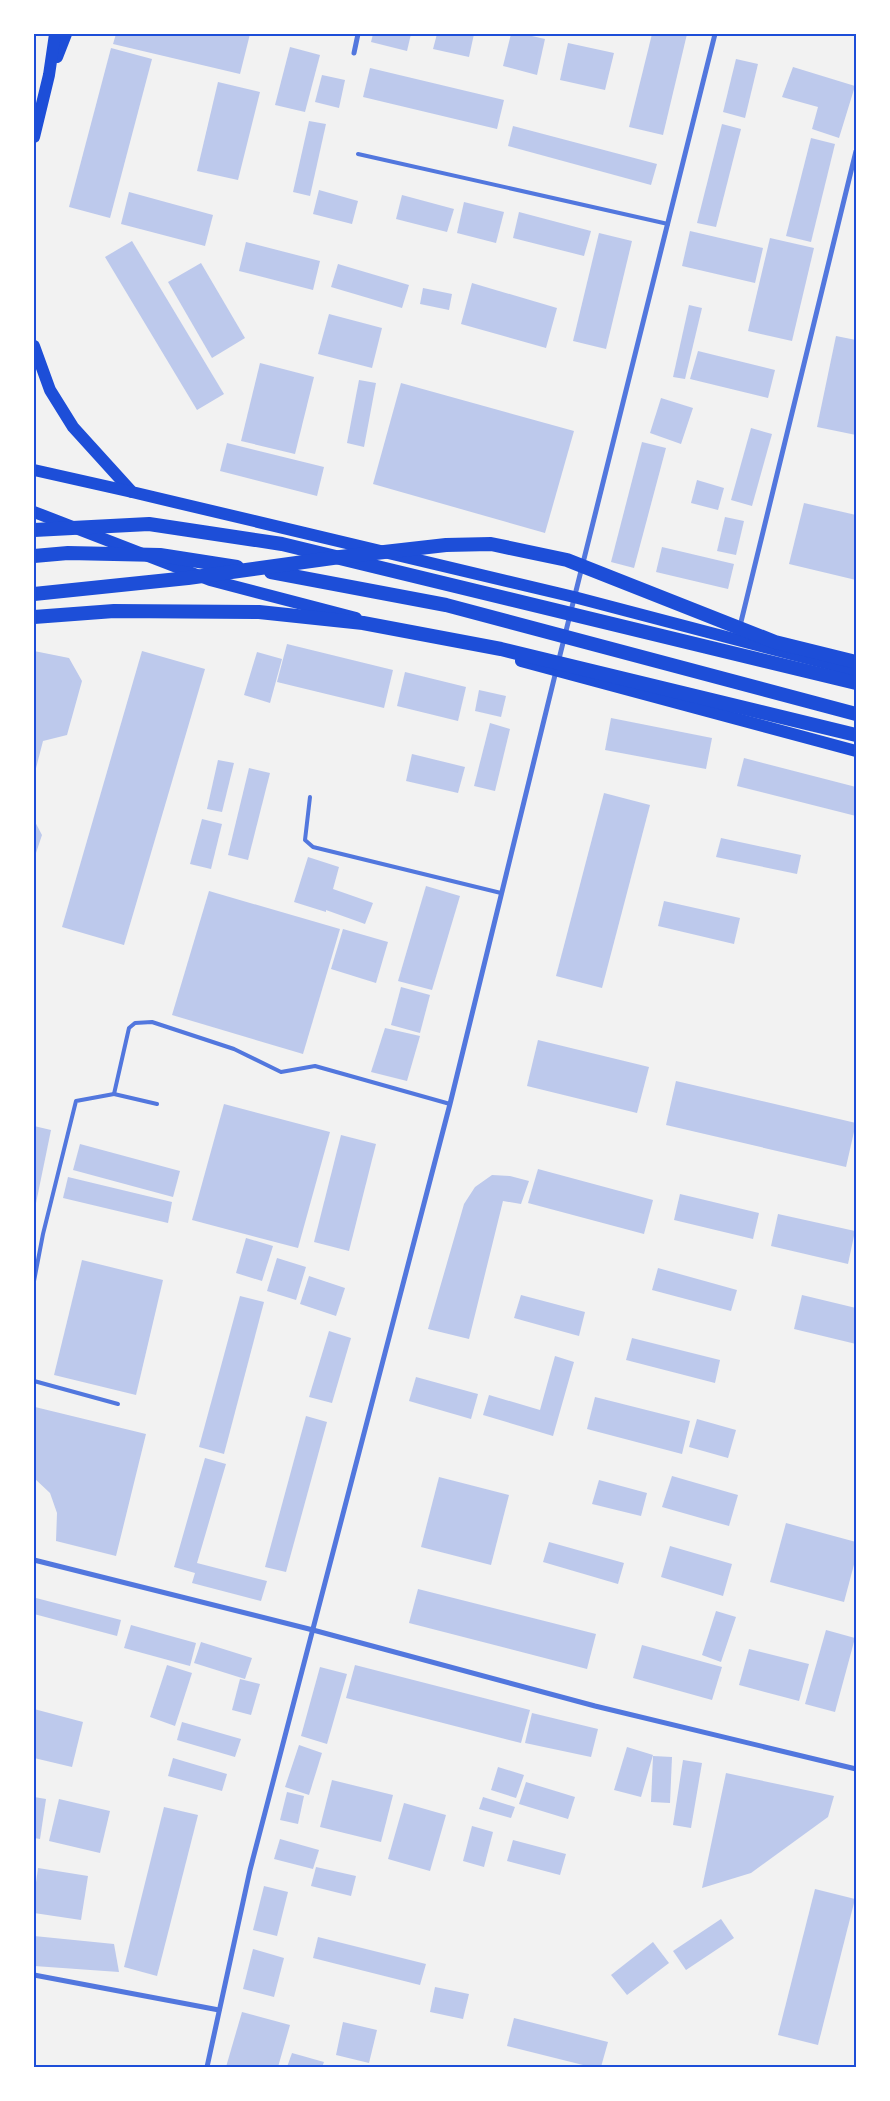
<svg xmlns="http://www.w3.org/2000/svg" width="890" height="2101" viewBox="0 0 890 2101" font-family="'Noto Serif',serif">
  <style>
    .building { fill: #bdc9ec }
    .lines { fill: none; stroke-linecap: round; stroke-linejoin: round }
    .service { stroke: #5277de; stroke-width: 4 }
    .minor { stroke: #5277de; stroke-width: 5 }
    .primary { stroke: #1d4ed8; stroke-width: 12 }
    .trunk { stroke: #1d4ed8; stroke-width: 14 }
    .neatline { fill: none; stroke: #1d4ed8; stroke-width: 2 }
  </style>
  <rect width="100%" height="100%" fill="#f2f2f2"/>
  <g class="building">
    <path d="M116,34H250L240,74L113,44Z"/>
    <path d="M373,34H411L407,51L371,42Z"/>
    <path d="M437,34H474L469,57L433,49Z"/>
    <path d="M511,34H523L545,39L537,75L503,66Z"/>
    <path d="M652,34H687L663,135L629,127Z"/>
    <path d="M568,43L614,53L605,90L560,80Z"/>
    <path d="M290,47L320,55L305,112L275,105Z"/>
    <path d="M111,48L152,59L110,218L69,207Z"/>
    <path d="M736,59L758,64L745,118L723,112Z"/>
    <path d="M793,67L855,86L839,138L812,129L818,107L782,97Z"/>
    <path d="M370,68L504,100L497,129L363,97Z"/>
    <path d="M322,75L345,80L339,108L315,102Z"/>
    <path d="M218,82L260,92L238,180L197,171Z"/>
    <path d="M309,121L326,124L310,196L293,192Z"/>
    <path d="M722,124L741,129L716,227L697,223Z"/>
    <path d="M513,126L657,164L651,185L508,146Z"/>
    <path d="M811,138L835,144L811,242L786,236Z"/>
    <path d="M319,190L358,201L352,224L313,214Z"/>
    <path d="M129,192L213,215L205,246L121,224Z"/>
    <path d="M402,195L454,209L447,232L396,219Z"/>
    <path d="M464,202L504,212L496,243L457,233Z"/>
    <path d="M519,212L591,231L584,256L513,238Z"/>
    <path d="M690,231L763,248L755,283L682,266Z"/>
    <path d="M599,233L632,241L606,349L573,341Z"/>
    <path d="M770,238L814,248L792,341L748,331Z"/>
    <path d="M132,241L224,394L197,410L105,257Z"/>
    <path d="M246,242L320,261L313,290L239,271Z"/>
    <path d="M201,263L245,338L212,358L168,282Z"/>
    <path d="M338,264L409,285L402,308L331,287Z"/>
    <path d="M472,283L557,308L546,348L461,324Z"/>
    <path d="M423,288L452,294L449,310L420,304Z"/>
    <path d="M689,305L702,308L685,379L673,377Z"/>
    <path d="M329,314L382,328L372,368L318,354Z"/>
    <path d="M836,336L856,340V435L817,427Z"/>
    <path d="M698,351L775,370L768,398L690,379Z"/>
    <path d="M260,363L314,377L295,454L241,441Z"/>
    <path d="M359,380L376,383L364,447L347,443Z"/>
    <path d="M401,383L574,431L545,533L373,484Z"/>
    <path d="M661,398L693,408L681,444L650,433Z"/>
    <path d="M751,428L772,434L752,506L731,500Z"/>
    <path d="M642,442L666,448L634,568L611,562Z"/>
    <path d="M227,443L324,467L317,496L220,471Z"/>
    <path d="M697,480L724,488L718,510L691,503Z"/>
    <path d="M804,503L856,515V580L789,564Z"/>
    <path d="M725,517L744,521L736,555L717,551Z"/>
    <path d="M662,547L734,564L728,589L656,572Z"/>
    <path d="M287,644L393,670L384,708L277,682Z"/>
    <path d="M34,651L69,658L82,681L67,735L43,741L34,776Z"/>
    <path d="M142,651L205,669L124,945L62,927Z"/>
    <path d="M257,652L282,659L270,703L244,695Z"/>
    <path d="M405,672L466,687L458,721L397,706Z"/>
    <path d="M479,690L506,696L501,717L475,711Z"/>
    <path d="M611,718L712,738L706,769L605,750Z"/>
    <path d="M490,723L510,729L495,791L474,786Z"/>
    <path d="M412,754L465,767L458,793L406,781Z"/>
    <path d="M744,758L856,787V816L737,786Z"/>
    <path d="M218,760L234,763L222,812L207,809Z"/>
    <path d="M249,768L270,773L248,860L228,855Z"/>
    <path d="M604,793L650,805L602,988L556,976Z"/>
    <path d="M202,819L222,824L211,869L190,864Z"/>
    <path d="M34,820L42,835L34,859Z"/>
    <path d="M721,838L801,855L797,874L716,857Z"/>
    <path d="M308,857L339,867L333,889L373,903L365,924L326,910V912L294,902Z"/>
    <path d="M426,886L460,896L432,990L398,981Z"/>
    <path d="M209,891L340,929L303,1054L172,1015Z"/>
    <path d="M664,901L740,918L734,944L658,926Z"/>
    <path d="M343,929L388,942L376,983L331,969Z"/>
    <path d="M401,987L430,995L420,1033L391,1025Z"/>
    <path d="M385,1028L420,1036L407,1081L371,1072Z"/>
    <path d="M538,1040L649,1067L637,1113L527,1086Z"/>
    <path d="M676,1081L856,1123L846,1167L666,1125Z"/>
    <path d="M224,1104L330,1132L298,1248L192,1220Z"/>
    <path d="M34,1126L51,1130L35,1208H34Z"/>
    <path d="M341,1135L376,1144L349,1251L314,1242Z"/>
    <path d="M80,1144L180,1171L173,1197L73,1170Z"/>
    <path d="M538,1169L653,1200L644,1234L528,1203Z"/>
    <path d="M492,1175L510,1176L529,1181L521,1204L503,1201L469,1339L428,1329L464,1204L475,1187Z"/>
    <path d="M68,1177L172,1202L168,1223L63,1198Z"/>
    <path d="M680,1194L759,1213L753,1239L674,1220Z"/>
    <path d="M778,1214L855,1231L848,1264L771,1246Z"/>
    <path d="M246,1238L273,1246L262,1281L236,1273Z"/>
    <path d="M277,1258L306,1267L296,1300L267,1291Z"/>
    <path d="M82,1260L163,1280L136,1395L54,1375Z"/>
    <path d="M658,1268L737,1290L731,1311L652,1290Z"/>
    <path d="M309,1276L345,1288L336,1316L300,1304Z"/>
    <path d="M521,1295L585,1312L579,1336L514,1318Z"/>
    <path d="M802,1295L856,1308V1344L794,1329Z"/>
    <path d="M240,1296L264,1302L224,1454L199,1447Z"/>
    <path d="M329,1331L351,1338L332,1403L309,1397Z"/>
    <path d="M632,1338L720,1360L715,1383L626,1360Z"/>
    <path d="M555,1356L574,1362L553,1436L483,1415L489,1395L540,1410Z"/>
    <path d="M416,1377L478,1394L471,1419L409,1401Z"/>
    <path d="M595,1397L690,1421L682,1454L587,1429Z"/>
    <path d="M35,1407L146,1434L116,1556L56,1541L57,1513L50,1493L34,1478Z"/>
    <path d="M306,1416L327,1422L286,1572L265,1567Z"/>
    <path d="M697,1419L736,1430L728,1458L689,1447Z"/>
    <path d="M205,1458L226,1464L197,1563L267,1581L261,1601L192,1583L195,1573L174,1567Z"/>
    <path d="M672,1476L738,1495L729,1526L662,1507Z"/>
    <path d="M439,1477L509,1495L491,1565L421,1547Z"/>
    <path d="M599,1480L647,1493L641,1516L592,1504Z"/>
    <path d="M786,1523L856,1542V1557L844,1602L770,1582Z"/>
    <path d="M549,1542L624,1563L618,1584L543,1562Z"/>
    <path d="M670,1546L732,1564L723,1596L661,1577Z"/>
    <path d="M418,1589L596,1634L587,1669L409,1623Z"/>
    <path d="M36,1598L121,1620L117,1636L34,1614Z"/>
    <path d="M716,1611L736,1617L721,1662L702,1655Z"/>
    <path d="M131,1625L196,1643L190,1666L124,1648Z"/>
    <path d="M826,1630L855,1638L835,1712L805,1704Z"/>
    <path d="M201,1642L252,1658L245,1679L194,1663Z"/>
    <path d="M642,1645L722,1667L712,1700L633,1678Z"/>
    <path d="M749,1649L809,1664L799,1701L739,1685Z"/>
    <path d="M167,1665L192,1673L175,1726L150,1717Z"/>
    <path d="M355,1665L530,1710L521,1743L346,1698Z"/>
    <path d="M320,1667L347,1674L327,1744L301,1736Z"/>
    <path d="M240,1679L260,1684L251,1715L232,1710Z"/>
    <path d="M34,1709L83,1722L72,1767L34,1758Z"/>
    <path d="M532,1713L598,1729L591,1757L525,1743Z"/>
    <path d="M182,1722L241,1739L235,1757L177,1740Z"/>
    <path d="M299,1745L322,1753L309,1795L285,1787Z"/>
    <path d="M627,1747L653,1755L641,1797L614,1790Z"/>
    <path d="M653,1756L672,1757L670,1803L651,1802Z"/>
    <path d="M173,1758L227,1774L222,1791L168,1776Z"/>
    <path d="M683,1760L702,1763L691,1828L673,1825Z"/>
    <path d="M498,1767L524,1775L516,1798L491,1790Z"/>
    <path d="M726,1773L834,1796L828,1817L751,1873L702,1888Z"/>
    <path d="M332,1780L393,1795L381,1842L320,1827Z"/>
    <path d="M526,1782L575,1797L568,1819L519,1804Z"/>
    <path d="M287,1792L304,1796L298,1824L280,1820Z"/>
    <path d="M34,1797L46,1799L40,1839L34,1838Z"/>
    <path d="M483,1797L515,1807L511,1818L479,1809Z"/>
    <path d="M59,1799L110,1811L100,1853L49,1841Z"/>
    <path d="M404,1803L446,1815L430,1871L388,1859Z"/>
    <path d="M164,1807L198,1815L157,1976L124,1967Z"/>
    <path d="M472,1826L493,1832L484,1867L463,1861Z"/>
    <path d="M280,1839L319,1850L313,1869L274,1859Z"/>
    <path d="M513,1840L566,1854L560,1875L507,1861Z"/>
    <path d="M316,1867L356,1876L351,1896L311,1886Z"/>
    <path d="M38,1868L88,1876L81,1920L34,1913V1897Z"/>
    <path d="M264,1886L288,1892L277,1936L253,1930Z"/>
    <path d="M815,1889L855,1899L818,2045L778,2035Z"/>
    <path d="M721,1919L734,1938L686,1970L673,1951Z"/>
    <path d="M34,1936L114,1944L119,1972L34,1966Z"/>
    <path d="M318,1937L426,1964L420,1985L313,1958Z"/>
    <path d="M653,1942L669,1963L627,1995L611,1975Z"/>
    <path d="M253,1949L284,1958L274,1997L243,1989Z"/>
    <path d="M435,1987L469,1994L463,2019L430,2012Z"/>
    <path d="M242,2012L290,2025L278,2067H226Z"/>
    <path d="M514,2018L608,2042L601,2067H591L507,2046Z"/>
    <path d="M343,2022L377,2030L369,2063L336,2055Z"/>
    <path d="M292,2053L324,2062L322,2067H287Z"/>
  </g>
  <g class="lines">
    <g class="service">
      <path d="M358,154L668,224"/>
      <path d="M310,797L305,840L313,847L501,893"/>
      <path d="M157,1104L114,1094L129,1028L135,1023L152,1022L234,1049L281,1072L315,1066L450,1104"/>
      <path d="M34,1281L43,1234L76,1101L114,1094"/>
      <path d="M34,1381L118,1404"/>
    </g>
    <g class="minor">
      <path d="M354,53L358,34"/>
      <path d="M740,626L856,151"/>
      <path d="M558,663L715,34"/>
      <path d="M34,1560L313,1630L595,1706L856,1769"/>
      <path d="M34,1975L219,2010"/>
      <path d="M207,2067L250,1870L450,1104L556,671"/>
    </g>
    <g class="primary">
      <path d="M57,57L66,34"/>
      <path d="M34,137L49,75L55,34"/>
      <path d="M34,346L50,390L73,427L132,492L574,597L856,671"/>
      <path d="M34,470L132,492"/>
      <path d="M34,512L210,580L356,618"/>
      <path d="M521,661L856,751"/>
    </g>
    <g class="trunk">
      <path d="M34,530L149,524L282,544L856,683"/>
      <path d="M34,556L68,553L160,555L237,567"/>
      <path d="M271,572L446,605L856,714"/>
      <path d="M34,594L188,578L340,557L446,545L491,544L567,560L775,642L856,662"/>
      <path d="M34,617L114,611L259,612L363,623L501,649L856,735"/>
    </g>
  </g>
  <rect width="890" height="2101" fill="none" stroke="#ffffff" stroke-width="70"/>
  <rect x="35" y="35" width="820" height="2031" class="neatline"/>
</svg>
